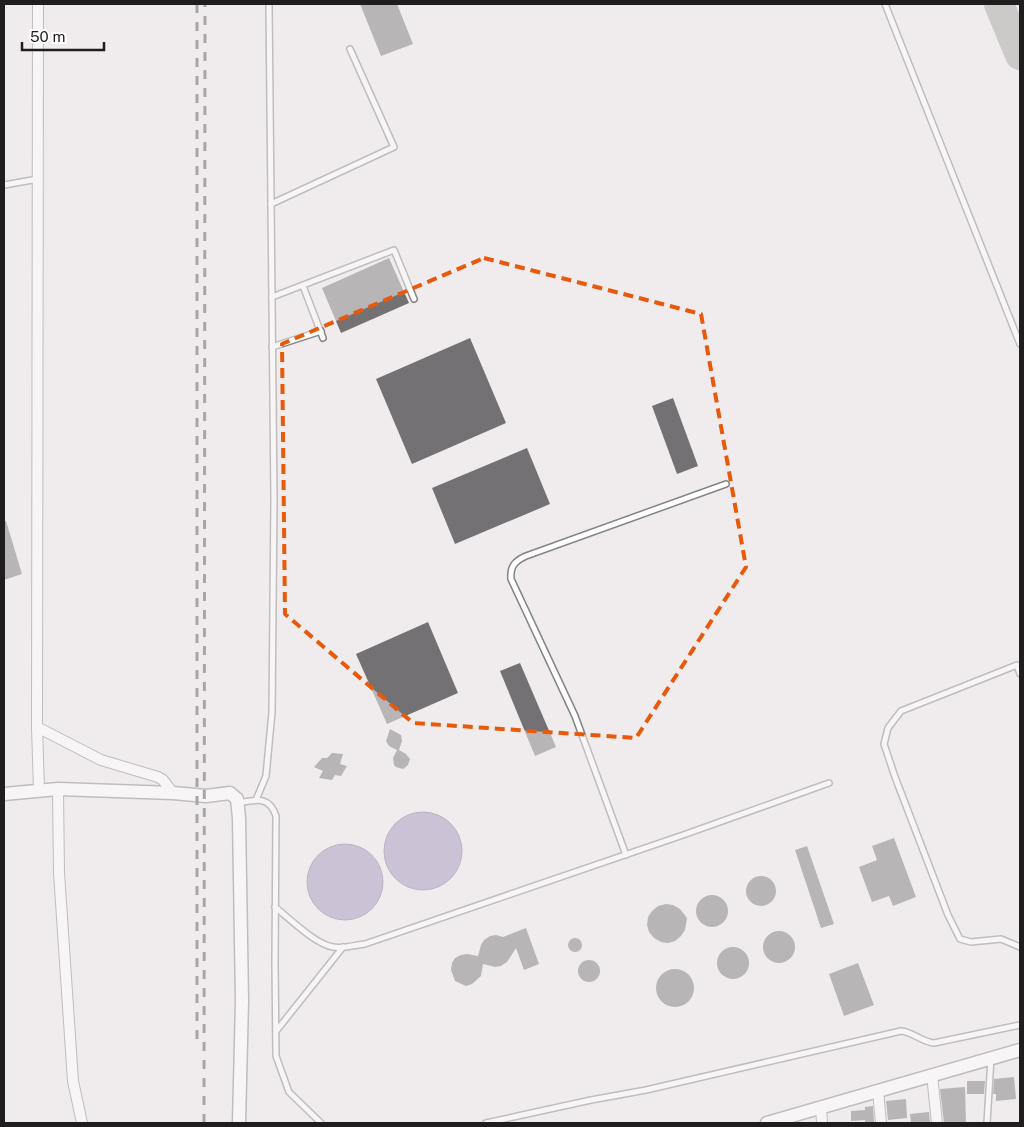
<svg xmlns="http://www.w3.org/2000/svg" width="1024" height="1127" viewBox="0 0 1024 1127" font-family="'Public Sans',sans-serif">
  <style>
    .water { fill: #a08ebb; stroke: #796c8c }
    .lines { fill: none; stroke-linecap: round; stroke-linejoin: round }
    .taxiway { stroke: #a09d9e; stroke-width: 30 }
    .building { fill: #737173 }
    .service-casing { stroke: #868384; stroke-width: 8 }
    .minor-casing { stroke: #868384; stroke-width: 12 }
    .tertiary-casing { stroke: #868384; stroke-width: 15 }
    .service { stroke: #fff; stroke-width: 5 }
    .minor { stroke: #fff; stroke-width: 10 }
    .tertiary { stroke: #fff; stroke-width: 12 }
    .rail { stroke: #514e4f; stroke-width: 3; stroke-dasharray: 9 9; stroke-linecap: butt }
    .marked { fill: none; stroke: #e8590c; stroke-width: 4; stroke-dasharray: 10 6; stroke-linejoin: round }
  </style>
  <rect width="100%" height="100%" fill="#f0eced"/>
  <g class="water">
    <circle cx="423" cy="851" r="39"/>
    <circle cx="345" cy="882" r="38"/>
  </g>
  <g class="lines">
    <path class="taxiway" d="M999,4L1020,55"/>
  </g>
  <g class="building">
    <path d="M360,4H397L413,44L381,56Z"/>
    <path d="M389,258L409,303L341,333L322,288Z"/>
    <path d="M470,338L506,423L412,464L376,379Z"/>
    <path d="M673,398L698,466L677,474L652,406Z"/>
    <path d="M527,448L550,504L455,544L432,488Z"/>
    <path d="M4,521H6L22,574L4,580Z"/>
    <path d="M428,622L458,693L387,724L356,654Z"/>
    <path d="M520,663L556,747L535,756L500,671Z"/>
    <path d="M390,729L401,735L402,741L399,750L406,754L410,759L408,765L403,769L396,767L394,765L393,758L397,750L389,746L386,741Z"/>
    <path d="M332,753L343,754L340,764L347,766L341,776L335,775L332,780L319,778L323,771L314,767L322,758H327Z"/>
    <path d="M894,838L916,897L893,906L889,896L872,902L859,867L877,860L872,846Z"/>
    <path d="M807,846L834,924L821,928L795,850Z"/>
    <circle cx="761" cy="891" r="15"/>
    <circle cx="712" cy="911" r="16"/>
    <path d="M666,904L673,905L680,909L687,918L685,930L681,936L675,941L668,943L661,942L654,938L649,932L647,925L648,917L652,911L658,906Z"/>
    <path d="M526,928L539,964L524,970L516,948L507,962L501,966L495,967L483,964L481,976L472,984L466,986L455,981L451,970L452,963L455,958L461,955L467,954L478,956L481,945L484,940L490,936L496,935L503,937Z"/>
    <circle cx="779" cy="947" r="16"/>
    <circle cx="575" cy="945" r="7"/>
    <circle cx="733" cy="963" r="16"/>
    <circle cx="589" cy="971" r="11"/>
    <path d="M858,963L874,1005L844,1016L829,974Z"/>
    <circle cx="675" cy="988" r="19"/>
    <path d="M1014,1077L1016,1099L996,1101V1094H993L994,1079Z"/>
    <path d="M967,1081H985L984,1094H967Z"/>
    <path d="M965,1087L966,1123H944L940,1089Z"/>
    <path d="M906,1099L907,1118L888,1120L886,1101Z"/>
    <path d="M873,1106L874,1123H865V1120L851,1121V1111L865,1110V1107Z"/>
    <path d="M929,1112L930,1123H911L910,1114Z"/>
  </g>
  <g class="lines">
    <defs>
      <g id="service">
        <path d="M885,4L1020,344"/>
        <path d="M4,185L38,179"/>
        <path d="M271,204L394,147L350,49"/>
        <path d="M303,286L323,338"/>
        <path d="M272,297L394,250L414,299"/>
        <path d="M272,347L321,331"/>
        <path d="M1020,674L1017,665L901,711L888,728L884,744L895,777L948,915L960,939L971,942L1001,939L1020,947"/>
        <path d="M256,800L266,776L272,712L274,499L269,4"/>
        <path d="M238,803C255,800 269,795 276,816L275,962L276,1056L289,1092L321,1123"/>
        <path d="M626,855L575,716L511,579C510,566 515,561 526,556L726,484"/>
        <path d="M275,907C290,919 315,944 333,947C343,949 355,945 365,944L686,834L829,783"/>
        <path d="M277,1030L343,947"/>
        <path d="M486,1123L591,1100L646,1090L901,1031C913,1032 922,1042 934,1043L1020,1025"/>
        <path d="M987,1123L991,1058"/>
      </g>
      <g id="minor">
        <path d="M38,4L37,727L39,790"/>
        <path d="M37,727L101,760L158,777L163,780L173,793"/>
        <path d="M58,789L59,873L73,1081L82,1123"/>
        <path d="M932,1075L937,1123"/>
        <path d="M878,1091L881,1123"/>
        <path d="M821,1107L822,1123"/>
      </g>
      <g id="tertiary">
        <path d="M4,794L58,789L173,793L206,796L230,793L237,799L239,818L242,1001L239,1123"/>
        <path d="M767,1123L1020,1050"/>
      </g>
    </defs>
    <use href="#service" class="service-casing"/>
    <use href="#minor" class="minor-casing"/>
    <use href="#tertiary" class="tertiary-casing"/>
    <use href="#service" class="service"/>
    <use href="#minor" class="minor"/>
    <use href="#tertiary" class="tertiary"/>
    <g class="rail">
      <path d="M197,4V1043"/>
      <path d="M204,1123L205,4"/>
    </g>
  </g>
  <path d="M0 0H1024V1127H0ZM484,258L701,314L746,567L636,738L413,723L285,614L282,344Z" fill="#f0eced" fill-opacity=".55" fill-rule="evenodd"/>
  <path class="marked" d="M484,258L701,314L746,567L636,738L413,723L285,614L282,344Z"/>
  <rect width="1024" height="1127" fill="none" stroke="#1f1d1e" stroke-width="10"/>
  <path d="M22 42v8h82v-8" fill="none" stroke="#1f1d1e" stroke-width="2.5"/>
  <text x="30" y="42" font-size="15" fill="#1f1d1e" stroke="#ffffff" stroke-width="4" paint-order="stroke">50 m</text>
</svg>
